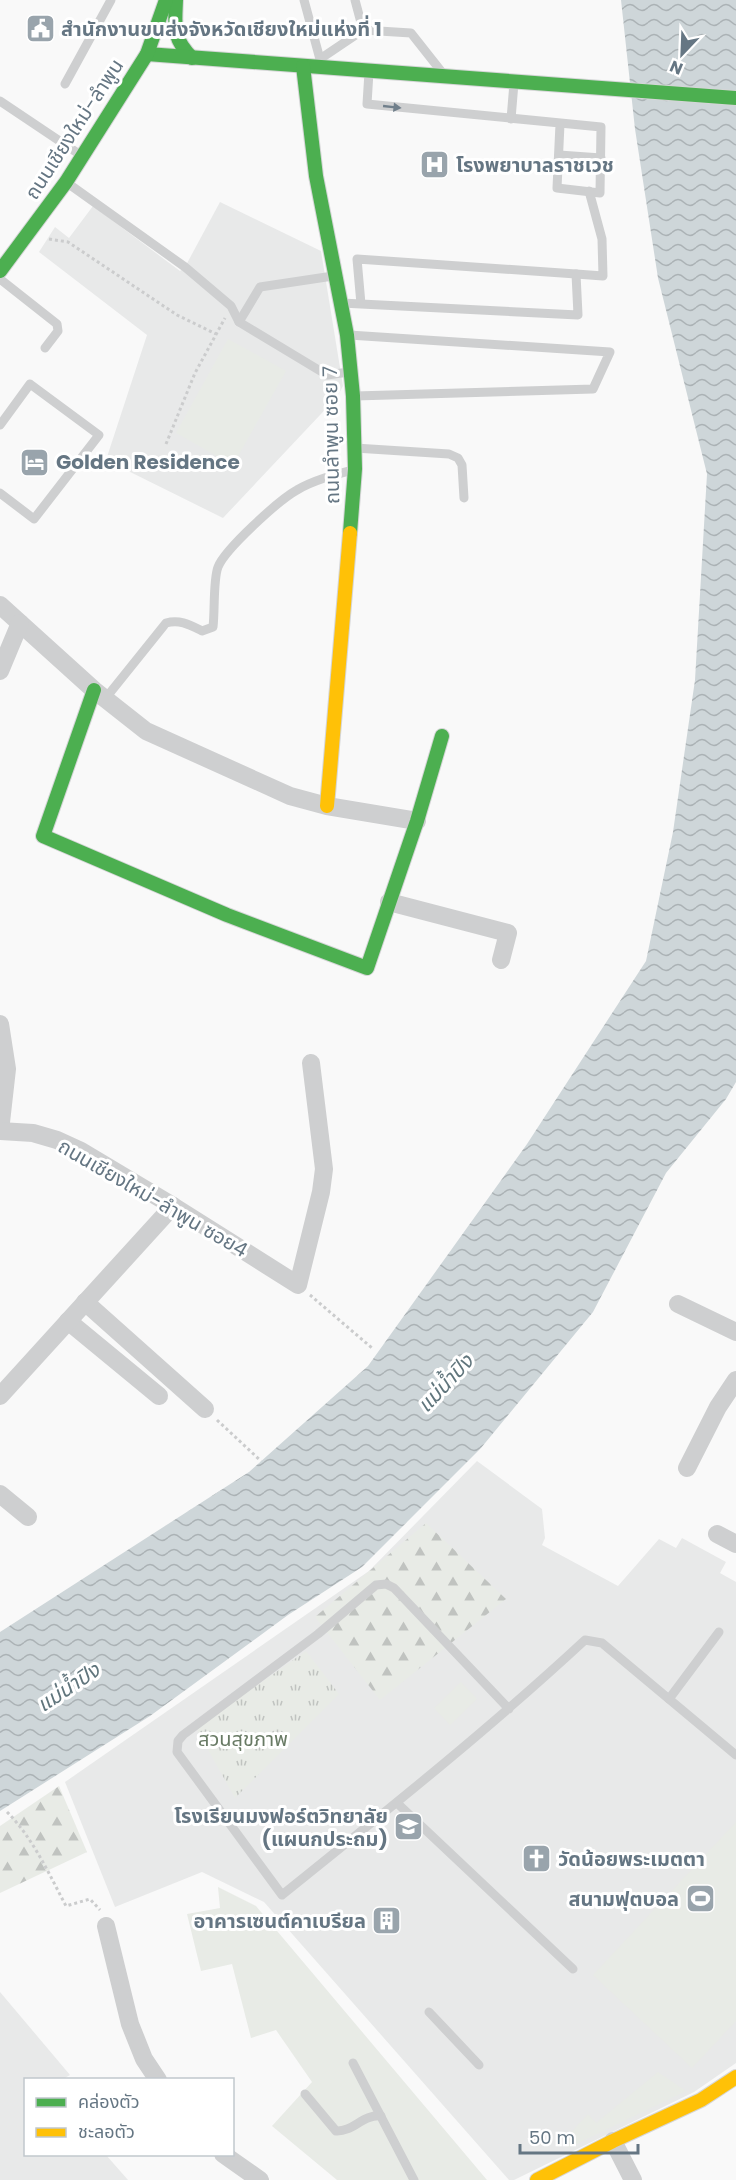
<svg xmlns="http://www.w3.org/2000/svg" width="736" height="2180" viewBox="0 0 736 2180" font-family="Poppins,'Noto Sans Thai',sans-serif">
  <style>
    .built { fill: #e8e9e9 }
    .green { fill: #e8ebe6 }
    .forest { fill: url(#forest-firs) }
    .park { fill: url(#park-tufts) }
    .water { fill: url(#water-waves) }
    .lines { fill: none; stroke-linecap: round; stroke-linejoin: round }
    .fast-casing { stroke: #d5d6d7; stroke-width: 16 }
    .slow-casing { stroke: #d5d6d7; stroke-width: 16 }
    .path { stroke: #cbcccd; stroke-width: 3; stroke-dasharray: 3 3; stroke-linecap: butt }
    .lane { stroke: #cecfd0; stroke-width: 9 }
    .street { stroke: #cecfd0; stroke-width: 18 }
    .fast { stroke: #4caf50; stroke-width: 14 }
    .slow { stroke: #ffc107; stroke-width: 14 }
    .oneway { fill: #707f8b }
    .labels { text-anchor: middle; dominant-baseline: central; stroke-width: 6; stroke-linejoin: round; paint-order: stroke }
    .poi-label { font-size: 20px; font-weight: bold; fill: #657683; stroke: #fff; text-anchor: start }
    .street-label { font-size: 20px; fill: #657683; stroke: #fff }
    .park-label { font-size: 20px; fill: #687a64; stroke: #fff }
    .water-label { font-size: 21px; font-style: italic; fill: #60757c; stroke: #fff }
  </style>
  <defs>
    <pattern id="forest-firs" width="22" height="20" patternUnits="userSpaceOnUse" patternTransform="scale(1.5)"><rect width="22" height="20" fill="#e8ebe6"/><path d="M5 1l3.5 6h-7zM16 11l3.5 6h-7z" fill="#c0c3c0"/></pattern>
    <pattern id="park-tufts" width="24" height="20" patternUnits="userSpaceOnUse" patternTransform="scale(1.5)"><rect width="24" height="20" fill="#e8ebe6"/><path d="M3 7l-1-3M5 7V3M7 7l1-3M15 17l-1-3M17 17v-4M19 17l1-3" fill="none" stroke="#c0c3c0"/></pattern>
    <pattern id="water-waves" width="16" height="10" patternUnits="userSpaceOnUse" patternTransform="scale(1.5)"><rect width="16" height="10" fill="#ced6d9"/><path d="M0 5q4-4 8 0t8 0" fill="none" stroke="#abb2b5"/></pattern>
  </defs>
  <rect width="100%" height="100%" fill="#f9f9f9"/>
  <g class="built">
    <path d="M220,202L321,251L343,386L337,397L223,518L106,460L147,335L39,252L55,227L69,238L93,206L180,271L185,267Z"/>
    <path d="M477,1461L542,1509L545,1538L542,1545L618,1586L659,1539L676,1548L682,1538L726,1562L720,1573L736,1582V2063L694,2092L514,2180H509L264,1902L202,1872L115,1907L65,1782L369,1571Z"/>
    <path d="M0,1992L70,2075L63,2079L26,2080V2154L106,2155L128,2180H0Z"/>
  </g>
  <g class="green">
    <path d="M228,339L286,371L233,465L176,433Z"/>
    <path d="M461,1682L477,1699L450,1725L434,1708Z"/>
    <path d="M736,1822V2021L692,2068L593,1975Z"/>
    <path d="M218,1887L256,1906L487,2180H337L272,2126L312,2082L276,2030L251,2038L232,1964L201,1971L187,1914L220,1908Z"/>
    <path d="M658,2072L686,2091L568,2148L565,2139L588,2114L596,2123Z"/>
  </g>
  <g class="forest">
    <path d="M426,1523L506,1599L380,1700L315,1617Z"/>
    <path d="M59,1786L87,1852L0,1893V1826Z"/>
  </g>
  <path class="park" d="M306,1651L339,1694L235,1798L196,1728Z"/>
  <path class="water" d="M621,0H736V1082L726,1099L666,1173L593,1312L481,1448L362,1567L288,1615L150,1716L0,1811V1632L249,1472L368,1366L527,1144L646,961L673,832L695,680L707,474L658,278L635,129Z"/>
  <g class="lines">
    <defs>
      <g id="fast">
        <path d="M176,0C175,27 172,38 192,58"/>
        <path d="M147,54L736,98"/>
        <path d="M303,66L316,176L347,335L353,396L355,469L350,533"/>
        <path d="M0,271L66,182L147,54L166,0"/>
        <path d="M94,690L43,836L227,915L367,968L417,821L442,736"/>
      </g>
      <g id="slow">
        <path d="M327,806L350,533"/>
        <path d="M537,2180L613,2141L701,2100L736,2077"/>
      </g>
    </defs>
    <use href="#fast" class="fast-casing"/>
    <use href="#slow" class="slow-casing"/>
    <g class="path">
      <path d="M49,239L68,242L177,315L216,334"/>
      <path d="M166,444L195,373L225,318"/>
      <path d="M310,1295L372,1348"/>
      <path d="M217,1420L261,1461"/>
      <path d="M7,1812C33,1838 49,1874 66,1906L90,1899L100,1910"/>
    </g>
    <g class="lane">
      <path d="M304,0L321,63"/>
      <path d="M363,30L411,33L441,71"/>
      <path d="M320,59L363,30L355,0"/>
      <path d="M369,72L367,104L601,127L600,193L557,188L560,124"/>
      <path d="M65,84L111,0"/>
      <path d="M0,101L82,156"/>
      <path d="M511,119L514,83"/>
      <path d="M559,155L601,158"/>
      <path d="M66,182L185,267L231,306L239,322L327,375L349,372"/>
      <path d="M576,274L603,276L602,239L589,191"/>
      <path d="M0,279L57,324L58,331L45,348"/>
      <path d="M342,303L361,304L578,315L576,274L357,259L361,304"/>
      <path d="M239,322L260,287L333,276"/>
      <path d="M349,335L610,352L593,389L355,396"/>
      <path d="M0,425L30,384L99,435L34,519L0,493"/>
      <path d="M355,448L449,454L458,458L462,465L464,498"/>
      <path d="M105,699L166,623C180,619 190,625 202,631L213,627C215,611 213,580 218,567C225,549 279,500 297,490C314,480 334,475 353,470"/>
      <path d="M669,1699L719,1632"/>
      <path d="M509,1709L394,1588L386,1584L376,1585L318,1634L183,1735L178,1741L177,1752L282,1895C385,1812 488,1730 585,1640L602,1643L736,1755"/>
      <path d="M397,1803L573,1969"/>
      <path d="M429,2012L479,2065"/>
      <path d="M353,2063L414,2180"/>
      <path d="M305,2094L336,2131C353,2132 363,2114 381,2116"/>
    </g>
    <g class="street">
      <path d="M0,605L94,690L146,731L290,796L327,806L417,821"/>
      <path d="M0,671L20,623"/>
      <path d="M389,902L508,933L501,960"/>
      <path d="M0,1024L7,1069L0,1131"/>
      <path d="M0,1131L33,1133L57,1140L81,1151L173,1206L298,1285L321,1192L324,1169L311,1063"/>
      <path d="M85,1302L205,1409"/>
      <path d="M678,1304L736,1332"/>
      <path d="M68,1321L159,1396"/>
      <path d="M0,1396L173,1206"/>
      <path d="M687,1468L718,1407L736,1380"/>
      <path d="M0,1494L28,1517"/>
      <path d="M717,1534L736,1544"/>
      <path d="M106,1926L130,2024L144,2059L158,2080"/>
      <path d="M613,2141L633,2180"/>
      <path d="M223,2154L260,2180"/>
    </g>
    <use href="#fast" class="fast"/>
    <use href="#slow" class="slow"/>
  </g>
  <defs><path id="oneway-solid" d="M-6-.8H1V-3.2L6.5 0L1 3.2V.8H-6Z" transform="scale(1.5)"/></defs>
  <use class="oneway" href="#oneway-solid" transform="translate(392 107) rotate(6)"/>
  <defs>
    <symbol id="civic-square" viewBox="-11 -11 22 22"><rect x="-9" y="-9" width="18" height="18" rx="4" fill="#99a4ac" stroke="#fff"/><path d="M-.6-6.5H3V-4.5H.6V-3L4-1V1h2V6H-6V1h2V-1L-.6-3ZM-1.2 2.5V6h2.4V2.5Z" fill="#fff"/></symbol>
    <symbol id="hospital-square" viewBox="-11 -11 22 22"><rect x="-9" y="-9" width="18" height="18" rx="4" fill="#99a4ac" stroke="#fff"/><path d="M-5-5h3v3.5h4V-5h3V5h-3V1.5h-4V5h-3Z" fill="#fff"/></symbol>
    <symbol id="hotel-square" viewBox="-11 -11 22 22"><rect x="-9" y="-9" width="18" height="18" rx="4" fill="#99a4ac" stroke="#fff"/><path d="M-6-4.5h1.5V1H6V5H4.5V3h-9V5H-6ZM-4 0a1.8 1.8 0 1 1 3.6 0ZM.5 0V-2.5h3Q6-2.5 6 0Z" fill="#fff"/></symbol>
    <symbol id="school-square" viewBox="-11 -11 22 22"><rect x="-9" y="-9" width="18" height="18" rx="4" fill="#99a4ac" stroke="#fff"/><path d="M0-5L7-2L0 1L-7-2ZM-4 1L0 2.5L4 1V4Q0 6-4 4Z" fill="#fff"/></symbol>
    <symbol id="church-square" viewBox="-11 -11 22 22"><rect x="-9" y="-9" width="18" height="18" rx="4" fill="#99a4ac" stroke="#fff"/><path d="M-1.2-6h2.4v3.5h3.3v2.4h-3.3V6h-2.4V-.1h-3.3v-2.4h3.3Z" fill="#fff"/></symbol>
    <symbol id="stadium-square" viewBox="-11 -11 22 22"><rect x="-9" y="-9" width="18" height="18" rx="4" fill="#99a4ac" stroke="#fff"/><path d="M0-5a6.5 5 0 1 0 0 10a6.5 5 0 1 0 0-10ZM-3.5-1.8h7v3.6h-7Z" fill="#fff"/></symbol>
    <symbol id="building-square" viewBox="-11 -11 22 22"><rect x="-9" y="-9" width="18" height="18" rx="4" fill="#99a4ac" stroke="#fff"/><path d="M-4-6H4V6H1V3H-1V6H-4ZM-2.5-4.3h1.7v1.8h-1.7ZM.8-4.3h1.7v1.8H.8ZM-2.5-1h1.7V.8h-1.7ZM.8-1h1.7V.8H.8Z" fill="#fff"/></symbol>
  </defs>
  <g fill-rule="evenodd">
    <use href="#civic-square" x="24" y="12" width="33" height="33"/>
    <use href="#hospital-square" x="418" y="148" width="33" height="33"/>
    <use href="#hotel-square" x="18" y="446" width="33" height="33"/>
    <use href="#school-square" x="392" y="1810" width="33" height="33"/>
    <use href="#church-square" x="520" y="1842" width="33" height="33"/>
    <use href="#stadium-square" x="684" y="1882" width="33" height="33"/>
    <use href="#building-square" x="370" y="1904" width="33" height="33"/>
  </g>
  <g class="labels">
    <g class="poi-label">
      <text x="61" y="29">สำนักงานขนส่งจังหวัดเชียงใหม่แห่งที่ 1</text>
      <text x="456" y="165">โรงพยาบาลราชเวช</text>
      <text x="56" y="462">Golden Residence</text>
      <text x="388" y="1816" text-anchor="end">โรงเรียนมงฟอร์ตวิทยาลัย<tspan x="388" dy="23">(แผนกประถม)</tspan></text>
      <text x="558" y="1859">วัดน้อยพระเมตตา</text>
      <text x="679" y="1899" text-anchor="end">สนามฟุตบอล</text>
      <text x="366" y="1921" text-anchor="end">อาคารเซนต์คาเบรียล</text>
    </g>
    <g class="street-label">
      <text transform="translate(74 129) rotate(-57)">ถนนเชียงใหม่-ลำพูน</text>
      <text transform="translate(331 435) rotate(-91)">ถนนลำพูน ซอย 7</text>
      <text transform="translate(153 1198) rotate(30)">ถนนเชียงใหม่-ลำพูน ซอย4</text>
    </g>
    <g class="park-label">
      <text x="243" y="1739">สวนสุขภาพ</text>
    </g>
    <g class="water-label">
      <text transform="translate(445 1383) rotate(-47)">แม่น้ำปิง</text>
      <text transform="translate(68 1687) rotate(-34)">แม่น้ำปิง</text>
    </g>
  </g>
  <rect x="24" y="2078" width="210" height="78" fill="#ffffff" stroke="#c1c8cd" stroke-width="1.5"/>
  <rect x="36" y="2098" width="30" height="9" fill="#4caf50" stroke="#c1c8cd" stroke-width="1.5"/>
  <text x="78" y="2108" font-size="18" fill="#657683">คล่องตัว</text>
  <rect x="36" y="2128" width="30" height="9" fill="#ffc107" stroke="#c1c8cd" stroke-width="1.5"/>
  <text x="78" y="2138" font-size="18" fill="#657683">ชะลอตัว</text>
  <g transform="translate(682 54) rotate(203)" stroke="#ffffff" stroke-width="4.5" paint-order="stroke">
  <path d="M0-4.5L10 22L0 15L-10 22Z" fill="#657683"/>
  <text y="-9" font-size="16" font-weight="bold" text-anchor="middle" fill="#657683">N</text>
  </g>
  <path d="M520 2144v9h118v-9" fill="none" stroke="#657683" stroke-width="3"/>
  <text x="529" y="2144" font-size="18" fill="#657683" stroke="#ffffff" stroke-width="4.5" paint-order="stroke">50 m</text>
</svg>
